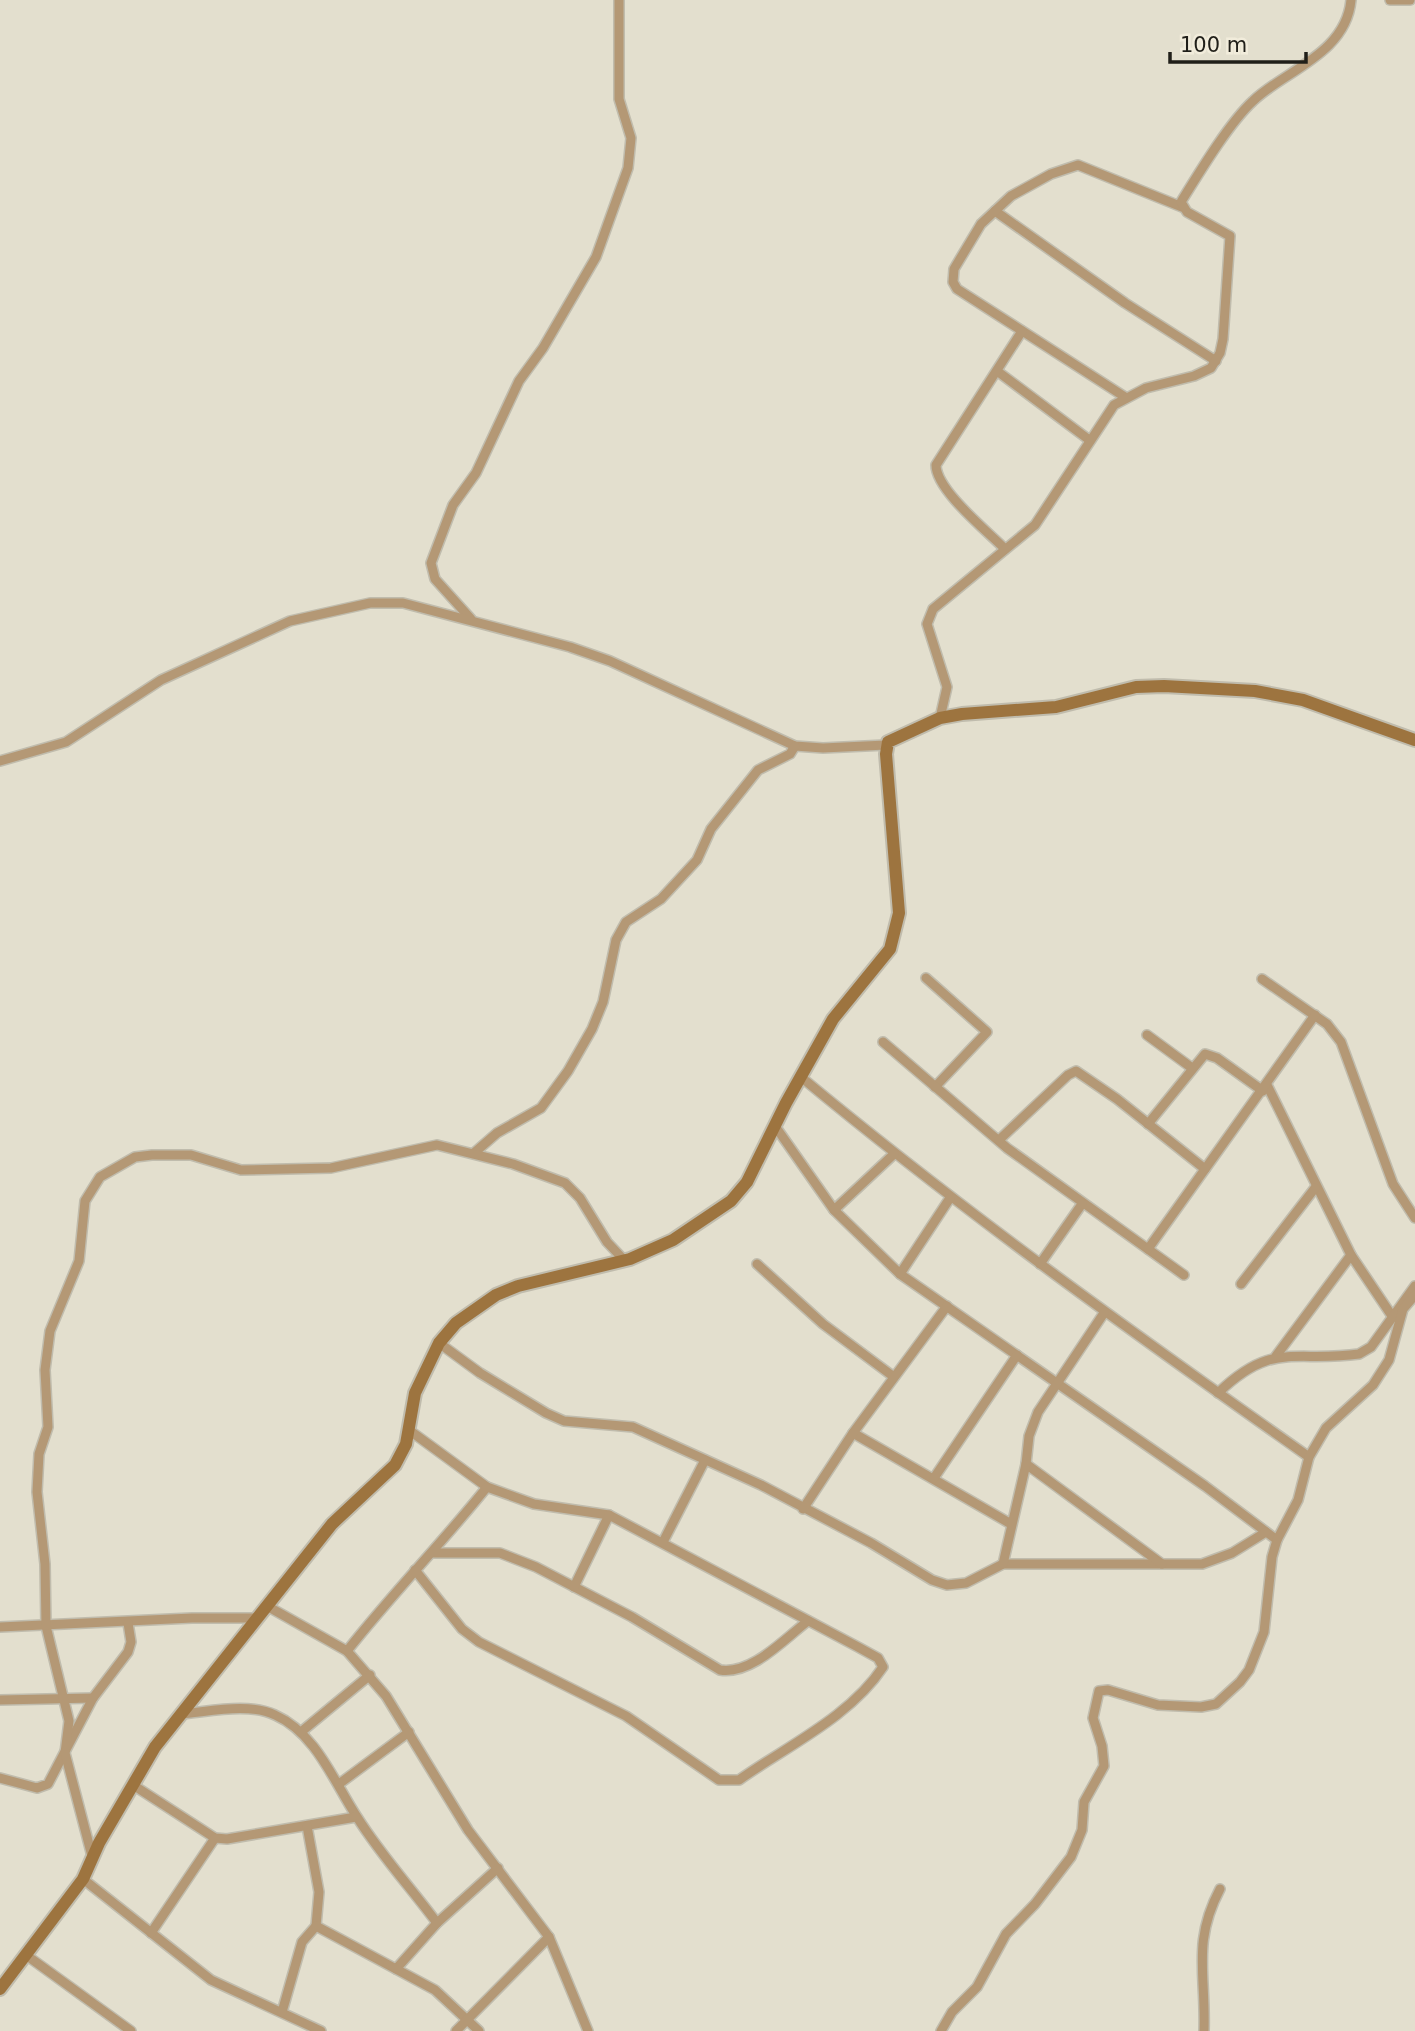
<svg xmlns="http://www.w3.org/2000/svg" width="1415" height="2031" viewBox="0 0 1415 2031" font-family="'DejaVu Sans',sans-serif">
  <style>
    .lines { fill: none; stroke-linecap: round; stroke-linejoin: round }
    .street-casing { stroke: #c0bcad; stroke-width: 12 }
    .secondary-casing { stroke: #c0bcad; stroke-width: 16 }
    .street { stroke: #b49875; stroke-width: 9 }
    .secondary { stroke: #9d743f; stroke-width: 12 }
  </style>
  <rect width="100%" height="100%" fill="#e3dfce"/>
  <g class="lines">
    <defs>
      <g id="street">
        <path d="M1390,0H1410"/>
        <path d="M995,211L1125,303L1216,361"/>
        <path d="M997,371L1088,439"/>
        <path d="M1125,397L957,289L953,282L954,269L981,224L1011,196L1051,174L1078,165L1182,207"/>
        <path d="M1005,549C987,531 936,490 936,465L1022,331"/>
        <path d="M471,619L435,579L431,563L453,505L476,473L519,381L543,348L596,257L628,168L631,138L619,99V0"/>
        <path d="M940,718L947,687L927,624L933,609L1035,525L1114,405L1146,388L1194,376L1211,368L1220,353L1223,339L1230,236L1187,212L1181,202C1199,173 1229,123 1253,101C1284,71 1346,54 1351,0"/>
        <path d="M0,761L66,742L161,680L290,621L370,603H403L570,647L610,661L795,746L823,748L886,745"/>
        <path d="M926,978L987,1032L935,1087"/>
        <path d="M1262,979L1327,1024L1341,1042L1393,1184L1415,1218"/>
        <path d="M1147,1035L1192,1068"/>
        <path d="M883,1042L1007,1148L1184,1275"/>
        <path d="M801,1077C964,1212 1136,1335 1309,1457"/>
        <path d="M1267,1085L1351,1255L1392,1316"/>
        <path d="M1148,1124L1205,1054L1217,1058L1263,1091"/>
        <path d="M775,1126L834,1210L900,1274L1205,1486L1277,1540"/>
        <path d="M999,1140L1068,1075L1076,1071L1117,1099L1205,1169"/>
        <path d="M474,1153L497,1133L541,1108L568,1071L592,1029L603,1002L616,940L626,922L661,899L697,860L711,829L758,770L790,754L795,746"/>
        <path d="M834,1210L894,1154"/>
        <path d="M1148,1249L1315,1015"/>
        <path d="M757,1264L823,1324L894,1377"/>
        <path d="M1040,1264L1082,1204"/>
        <path d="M900,1274L950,1198"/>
        <path d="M1241,1284L1315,1188"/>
        <path d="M439,1343L480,1373L546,1413L564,1421L633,1427L761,1485L871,1543L932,1580L947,1585L966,1583L1003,1564H1202L1232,1553L1266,1532"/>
        <path d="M1276,1356L1351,1255"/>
        <path d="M1218,1393C1273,1340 1294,1363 1359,1354L1371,1347L1415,1286"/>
        <path d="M409,1430L487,1487L534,1504L609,1515L858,1647L878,1658L883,1667C850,1717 787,1746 739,1780H719L626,1716L479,1642L462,1629L415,1570"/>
        <path d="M853,1433L1011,1524"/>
        <path d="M1026,1464L1162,1564"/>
        <path d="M934,1478L1017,1355"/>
        <path d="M803,1509L853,1433L947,1306"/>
        <path d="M663,1542L705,1460"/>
        <path d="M434,1553H500L536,1567L632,1617L720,1670C752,1675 784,1639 808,1621"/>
        <path d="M1003,1564L1026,1464L1029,1436L1038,1412L1104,1313"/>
        <path d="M574,1587L609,1515"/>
        <path d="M267,1606L347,1651L386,1696L468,1830L549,1937L588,2031"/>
        <path d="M0,1627L192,1618H257"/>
        <path d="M347,1651C392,1594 442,1543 487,1487"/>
        <path d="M0,1700L93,1698"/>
        <path d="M180,1714C208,1712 248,1702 275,1715C316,1733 334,1782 357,1817C380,1854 411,1888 437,1923"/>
        <path d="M301,1732L370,1675"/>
        <path d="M0,1778L37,1788L48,1784L93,1698L128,1652L131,1642L128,1623"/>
        <path d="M339,1784L409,1732"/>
        <path d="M133,1785L215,1838L227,1839L356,1817"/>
        <path d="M307,1826L319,1892L316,1926"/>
        <path d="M92,1856L65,1753L69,1721L46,1626L45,1564L37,1492L39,1454L48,1427L45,1370L50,1331L79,1261L85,1201L100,1177L135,1157L152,1155H191L241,1170L331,1168L437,1145L513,1164L565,1183L580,1198L607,1242L624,1260"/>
        <path d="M83,1879L211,1980L321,2031"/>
        <path d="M151,1933L215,1838"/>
        <path d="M26,1955L131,2031"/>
        <path d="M396,1969L437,1923L498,1868"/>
        <path d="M282,2012L302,1942L316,1926L435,1990L479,2031"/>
        <path d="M456,2031L549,1937"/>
        <path d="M941,2031L952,2012L977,1987L1006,1934L1035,1904L1071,1857L1082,1830L1084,1802L1104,1766L1102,1746L1093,1718L1099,1691L1108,1690L1158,1705L1201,1707L1216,1704L1240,1682L1249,1670L1264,1632L1272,1557L1277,1540L1298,1500L1309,1457L1326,1428L1373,1385L1389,1360L1403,1309L1415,1295"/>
        <path d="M1204,2031C1206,1974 1192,1942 1220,1889"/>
      </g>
      <path id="secondary" d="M0,1989L83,1879L99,1843L155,1747L332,1524L395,1465L406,1444L415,1393L439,1343L456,1323L496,1295L518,1286L630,1259L673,1240L731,1201L747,1182L786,1103L833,1019L890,949L899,913L886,754L888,742L940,718L962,714L1056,707L1136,687L1164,686L1255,691L1303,700L1415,740"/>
    </defs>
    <use href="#street" class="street-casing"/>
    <use href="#secondary" class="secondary-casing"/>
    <use href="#street" class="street"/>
    <use href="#secondary" class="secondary"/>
  </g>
  <path d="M1170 52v10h136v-10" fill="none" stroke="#201f19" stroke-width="3.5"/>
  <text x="1180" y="52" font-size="21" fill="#201f19" stroke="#f1ecdb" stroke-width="5" paint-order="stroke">100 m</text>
</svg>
